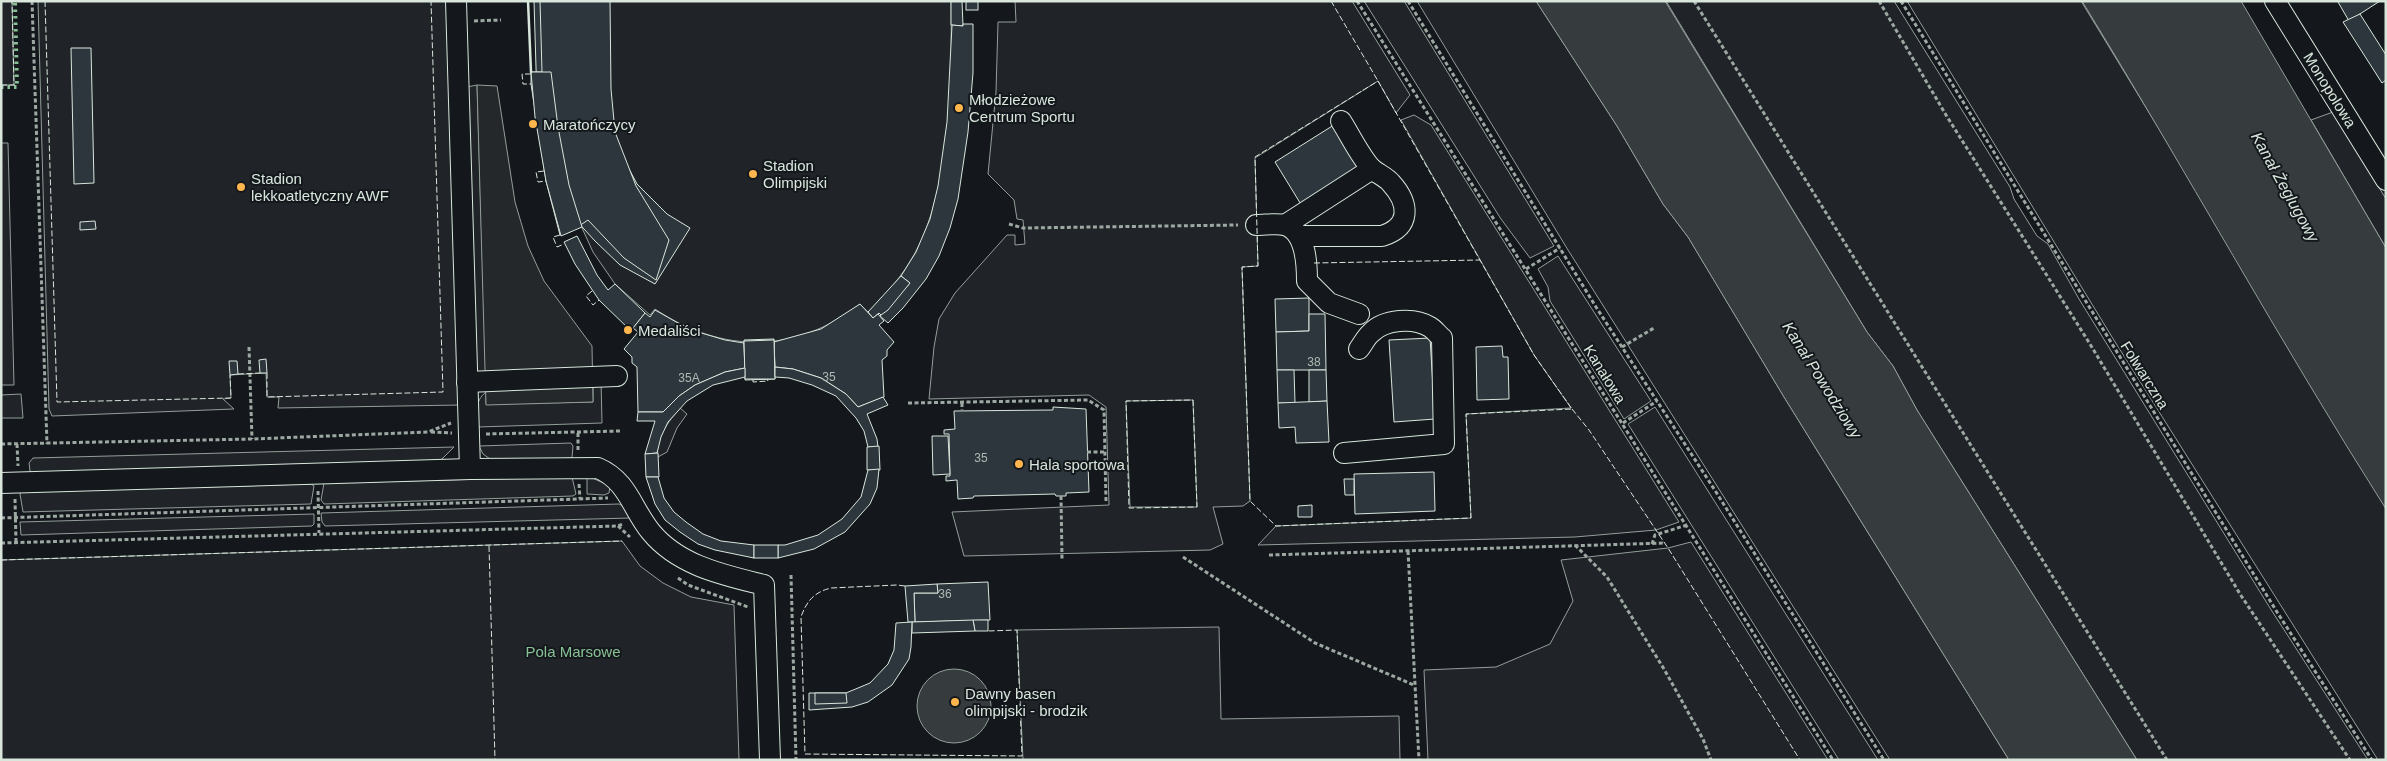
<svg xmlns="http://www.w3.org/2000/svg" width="2387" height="761" viewBox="0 0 2387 761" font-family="Arial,sans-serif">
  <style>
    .green { fill: #202428; stroke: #939e99; fill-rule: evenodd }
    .parking { fill: #24282b; stroke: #939e99 }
    .water { fill: #363b3e; stroke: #939e99 }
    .building { fill: #2c363c; stroke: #d8e6dc }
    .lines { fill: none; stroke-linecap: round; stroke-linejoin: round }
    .minor-casing { stroke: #d8e6dc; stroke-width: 22 }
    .path { stroke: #9da8a2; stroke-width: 3; stroke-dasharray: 4 2.5; stroke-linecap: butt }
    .minor { stroke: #14181c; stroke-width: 20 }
    .hedge { stroke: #8ac095; stroke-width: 4; stroke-dasharray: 2.5 4; stroke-linecap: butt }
    .fence { stroke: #d8e6dc; stroke-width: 1; stroke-dasharray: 6 2.5; stroke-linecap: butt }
    .wall { stroke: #d8e6dc; stroke-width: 2.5 }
    .poi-dot { fill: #ffb74d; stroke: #14181c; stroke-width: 2 }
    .labels { text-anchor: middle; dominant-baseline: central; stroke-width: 4; stroke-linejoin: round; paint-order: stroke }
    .number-label { font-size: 12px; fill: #adbab4 }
    .street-label { font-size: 15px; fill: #d8e6dc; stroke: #14181c }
    .poi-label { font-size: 15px; fill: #d8e6dc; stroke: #14181c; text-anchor: start }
    .park-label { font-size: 15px; fill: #8ac095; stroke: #14181c }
    .water-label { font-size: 16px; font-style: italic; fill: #d8e6dc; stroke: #14181c }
  </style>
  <rect width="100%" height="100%" fill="#14181c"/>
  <g class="green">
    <path d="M1,1H12L14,85H1Z"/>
    <path d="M38,1H447L461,405L278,408L279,397H267L266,373L230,375L231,398L223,399L234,409L52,416L49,409Z"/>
    <path d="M549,1H951C952,75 951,188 915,253C903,275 886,295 868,312L860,304C796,354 722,354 655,309L650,315L615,284L593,252L577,217Z"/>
    <path d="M1015,1H1352L1410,95L1396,113L1378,81L1255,158L1258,266L1242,267L1250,501L1243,506L1213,507L1223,544L1210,550L964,556L952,512L1109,505L1106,407L1089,395L929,399L934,347L939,319L955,293L1007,235H1015V245L1025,244L1023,220L1017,219L1014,200L988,174L996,92L998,22H1016ZM1193,400L1197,507H1130L1126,401Z"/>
    <path d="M1364,1H1404L1554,246L1530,258L1501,219Z"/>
    <path d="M1417,1H1536L1617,126L1663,204L1688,237L1784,397L2009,760H1890L1568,250Z"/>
    <path d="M1666,1H1894L2010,187L2014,199L2037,236L2048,244L2079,299L2270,608L2368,760H2137L1917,410L1893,366L1867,332Z"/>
    <path d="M1907,1H2081L2386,501V760H2378L2112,337Z"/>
    <path d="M477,85L486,373H479L476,368L467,87Z"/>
    <path d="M2333,112L2386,199V248L2311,120Z"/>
    <path d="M1414,115L1431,125L1679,522L1656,530L1575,537L1258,545L1276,526L1471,518L1466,414L1571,408L1534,355L1401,120Z"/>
    <path d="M1,143H8L14,385H1Z"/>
    <path d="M1558,256L1651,401L1624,419L1550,301L1548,287L1538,269Z"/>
    <path d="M601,380L602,423L478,427C477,414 474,401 486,392V404L593,402V381Z"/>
    <path d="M21,394L23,418H1V395Z"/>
    <path d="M1655,407L1878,760H1839L1628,424Z"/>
    <path d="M680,408L687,414L677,428L667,452L658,457C655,438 669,421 680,408Z"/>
    <path d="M571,443L573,446L572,458L493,461L483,454L479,446Z"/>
    <path d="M454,447L442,459L432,463L33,474L30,471L29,463L33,458Z"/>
    <path d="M572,477L576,494L573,496L324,504L321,500L324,483Z"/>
    <path d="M590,477L610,486L609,493L604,495L587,494V478Z"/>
    <path d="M311,484L314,486L311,504L23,512L20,494L21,492Z"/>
    <path d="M619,504L625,507L631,518L325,526L322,522L321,513Z"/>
    <path d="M314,514V524L312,526L21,535L20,522Z"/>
    <path d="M622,541L640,566L663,583L691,597L734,605L739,760H1V560Z"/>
    <path d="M1691,542L1828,760H1428L1424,670L1496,667L1550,644L1573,601L1561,560L1668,548Z"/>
    <path d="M1219,627L1221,719L1399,716L1400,760H1023L1017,630Z"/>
  </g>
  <path class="parking" d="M477,85L497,86L515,202L528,246L544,281L592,346L593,402L486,405Z"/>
  <g class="water">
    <path d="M1536,1H1665L1867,332L1893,366L1917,410L2137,760H2009L1784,397L1688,237L1663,204L1617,126Z"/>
    <path d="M2082,1H2241L2386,248V509C2280,342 2185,169 2082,1Z"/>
    <circle cx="954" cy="706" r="37"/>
  </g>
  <g class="building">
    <path d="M534,1H607L611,118L618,148L637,184L667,214L690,228L655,284L620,265L595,241L573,217L554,181L543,146L537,101Z"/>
    <path d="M540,1H610L611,89L615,132L636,186L669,240L656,280L624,258L588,220L570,232L560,235L546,181L531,84V72H542Z"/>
    <path d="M951,1H962L963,26L951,25Z"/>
    <rect x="966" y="1" width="12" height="9"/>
    <path d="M2339,1H2380L2349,21L2338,2Z"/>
    <path d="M2360,14L2386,55V80L2382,83L2343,22Z"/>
    <path d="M963,24H973V73L968,132L958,199L950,228L939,256L926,279L903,308L888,323L880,316L910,283L901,276L916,252L930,219L938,186L947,122L952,25L963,26Z"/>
    <path d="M71,48H91L94,183L74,184Z"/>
    <path d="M531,72H551L558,127L569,185L582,227L561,236L546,181L535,117Z"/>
    <path d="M1337,123L1366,167L1302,206L1275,162Z"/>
    <path d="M95,221L96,229L80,230V222Z"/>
    <path d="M577,236L597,275L608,290L615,284L645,313L631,331L599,300L575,264L564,242Z"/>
    <path d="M901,276L910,283L888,310L881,315L879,313L873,318L868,312Z"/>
    <path d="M1309,298V331L1276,332L1275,299Z"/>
    <path d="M860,304L873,318L878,314L884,321L879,325L894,342L887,350V356L882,360L884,397L858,407L846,394L821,378L793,369L775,367L774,342L821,329Z"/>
    <path d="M655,310L678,323L698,332L725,340L744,343L745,368L725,372L695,385L679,396L663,412H638L637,367L632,363V357L624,349L638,332L633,328L645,313L650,317Z"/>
    <path d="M1309,314H1325L1326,370H1277L1276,332L1309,331Z"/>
    <path d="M1430,338L1435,419L1394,422L1389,340Z"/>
    <path d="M774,339L775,379L745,380L744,340Z"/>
    <path d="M774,340L775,379H745L744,341Z"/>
    <path d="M1502,346L1503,357H1508L1509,399L1477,400L1476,347Z"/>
    <path d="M266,359L267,373H260L259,360Z"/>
    <path d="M229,361H237L238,374L230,375Z"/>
    <path d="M775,367L793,369L821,378L846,394L858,407L883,397L888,405L867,414L877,439L878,447H868L864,431L856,418L836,396L812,385L789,378L775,377Z"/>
    <path d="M745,368V377L713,385L687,401L668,422L661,437L657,453L645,454L655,421H637L638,412H663L679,396L695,385L725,372Z"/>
    <path d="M1277,370H1294L1295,403H1278Z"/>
    <path d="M1309,370H1326L1327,401L1309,402Z"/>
    <path d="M1327,401L1329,442L1296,443L1295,427L1279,428L1278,403Z"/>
    <path d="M1053,407L1086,409L1089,492L1066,493V496H1056L1055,494L974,496L973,498L958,499L957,480L946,481V476H950L949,434H944V430L955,429L954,411L1053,410Z"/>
    <path d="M932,436H948L950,474L933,475Z"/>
    <path d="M879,446L880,470H867V447Z"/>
    <path d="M658,453L659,477H646L645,454Z"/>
    <path d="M879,469L877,488L870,504L845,532L814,549L778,558V545H785L818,535L842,519L861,497L868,470Z"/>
    <path d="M1434,472L1435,511L1355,514L1354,474Z"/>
    <path d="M646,477H658L664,498L674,512L686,522L703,534L721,541L754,545V558L715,550L698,544L680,532L665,520L655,504Z"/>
    <path d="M1344,479H1354V495H1345Z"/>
    <path d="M1312,505V517H1298V506Z"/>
    <rect x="754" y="545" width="24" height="13"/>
    <path d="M988,582L990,620L915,622L914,593H938L937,584Z"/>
    <path d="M937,584L938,593H914L915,622H908L905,586Z"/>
    <path d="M973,620H988V631H975Z"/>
    <path d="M973,620L975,631L912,633V622Z"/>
    <path d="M912,622L911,647L909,659L892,685L868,702L852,707L809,710V693H846L870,683L888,664L894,650L896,623Z"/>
    <path d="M815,693H846L847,703L815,704Z"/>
  </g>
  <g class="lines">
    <defs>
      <g id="minor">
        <path d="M456,1L470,469"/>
        <path d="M2275,1L2386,180"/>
        <path d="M1256,225C1265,225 1277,223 1285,225C1306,232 1307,263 1307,281L1329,303L1359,314"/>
        <path d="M1285,225L1372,169"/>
        <path d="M1300,236H1382C1411,227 1410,204 1391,183C1386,177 1378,174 1372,169C1361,158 1350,135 1341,121"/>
        <path d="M467,382L617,376"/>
        <path d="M1344,453L1444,444L1442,338C1438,335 1435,330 1430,327C1414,317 1384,319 1371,333C1366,337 1363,344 1359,349"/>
        <path d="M1,483L470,469L598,468C628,481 632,509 651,532C679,566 724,575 764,585L770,760"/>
      </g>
    </defs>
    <use href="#minor" class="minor-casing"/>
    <g class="path">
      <path d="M32,1L47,444"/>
      <path d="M1357,1L1833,760"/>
      <path d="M1408,1L1596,307L1716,492L1884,760"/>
      <path d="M1694,1L2167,760"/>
      <path d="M1879,1L1946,115L2090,344L2240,594L2350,760"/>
      <path d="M1901,1L2277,612L2372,760"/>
      <path d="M474,21L501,20"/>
      <path d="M1009,224L1023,228L1238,225"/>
      <path d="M1526,269L1560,248"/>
      <path d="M249,347L252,439"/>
      <path d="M1622,347L1654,328"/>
      <path d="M908,403L1088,400L1104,410L1106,501"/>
      <path d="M962,403V410"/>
      <path d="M1623,423L1657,401"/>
      <path d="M431,432L452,433"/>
      <path d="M578,433V451"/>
      <path d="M486,434L621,431"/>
      <path d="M1,444L252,439L428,432L451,423"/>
      <path d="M17,444L18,466"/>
      <path d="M1087,452H1105"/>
      <path d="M579,484L580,499"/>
      <path d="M318,491L319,533"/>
      <path d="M1061,496L1062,560"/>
      <path d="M15,499L16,542"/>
      <path d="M1,518L608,498"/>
      <path d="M618,526L630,537"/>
      <path d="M1,543L617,526L624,524"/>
      <path d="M1652,544L1655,535L1687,525"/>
      <path d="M1575,545L1607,577L1664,669L1703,739L1711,760"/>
      <path d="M1408,551L1419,760"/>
      <path d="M1269,555L1665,543"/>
      <path d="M1183,557L1315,643L1414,685"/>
      <path d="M791,575L796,760"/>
      <path d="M678,578L688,585L748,607"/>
    </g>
    <use href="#minor" class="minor"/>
    <path class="hedge" d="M1,87H17L15,1"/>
    <g class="fence">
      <path d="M45,1L57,402L231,398L230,375"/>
      <path d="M1331,1L1378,81"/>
      <path d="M531,74H522L523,84H531"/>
      <path d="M1378,81L1534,355L1572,409L1466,414L1471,518L1276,526L1250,501L1242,267L1258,266L1255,157Z"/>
      <path d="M1,85H14L12,1"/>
      <path d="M544,171L536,172L538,182L546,181"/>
      <path d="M560,235L553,237L557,247L564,244"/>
      <path d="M1314,263L1480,260"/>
      <path d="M592,291L586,296L593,305L599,300"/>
      <path d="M267,373V397L443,392L431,1"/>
      <path d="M238,374L260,373"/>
      <path d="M753,380V382L768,381L767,379"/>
      <path d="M1193,400L1197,507L1129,508L1126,401Z"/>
      <path d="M1572,409L1589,430L1668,548L1800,760"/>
      <path d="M489,546L495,760"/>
      <path d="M1,560L622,541"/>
      <path d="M905,586L897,585L831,588C814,592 806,602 801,617L805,754L1022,756L1017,630L988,631"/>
    </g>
    <path class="wall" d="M528,1L531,72"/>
  </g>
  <g class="poi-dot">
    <circle cx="959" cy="108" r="5"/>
    <circle cx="533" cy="124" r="5"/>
    <circle cx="753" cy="174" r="5"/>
    <circle cx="241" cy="187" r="5"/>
    <circle cx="628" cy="330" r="5"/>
    <circle cx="1019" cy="464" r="5"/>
    <circle cx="955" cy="702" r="5"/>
  </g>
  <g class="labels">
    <g class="number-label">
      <text x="1314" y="362">38</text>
      <text x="829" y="377">35</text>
      <text x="689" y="378">35A</text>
      <text x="981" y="458">35</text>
      <text x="945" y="594">36</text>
    </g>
    <g class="street-label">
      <text transform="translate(2330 90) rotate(58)">Monopolowa</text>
      <text transform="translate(1605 374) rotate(58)">Kanałowa</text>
      <text transform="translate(2145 375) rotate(58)">Folwarczna</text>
    </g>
    <g class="poi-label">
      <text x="969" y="99">Młodzieżowe<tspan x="969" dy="17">Centrum Sportu</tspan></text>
      <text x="543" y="124">Maratończycy</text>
      <text x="763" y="165">Stadion<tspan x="763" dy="17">Olimpijski</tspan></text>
      <text x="251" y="178">Stadion<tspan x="251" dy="17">lekkoatletyczny AWF</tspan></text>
      <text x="638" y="330">Medaliści</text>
      <text x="1029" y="464">Hala sportowa</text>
      <text x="965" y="693">Dawny basen<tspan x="965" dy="17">olimpijski - brodzik</tspan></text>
    </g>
    <g class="park-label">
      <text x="573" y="651">Pola Marsowe</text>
    </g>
    <g class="water-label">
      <text transform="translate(2285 187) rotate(61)">Kanał Żeglugowy</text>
      <text transform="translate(1822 380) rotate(58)">Kanał Powodziowy</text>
    </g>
  </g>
  <rect width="2387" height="761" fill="none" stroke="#d8e6dc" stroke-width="5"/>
</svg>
